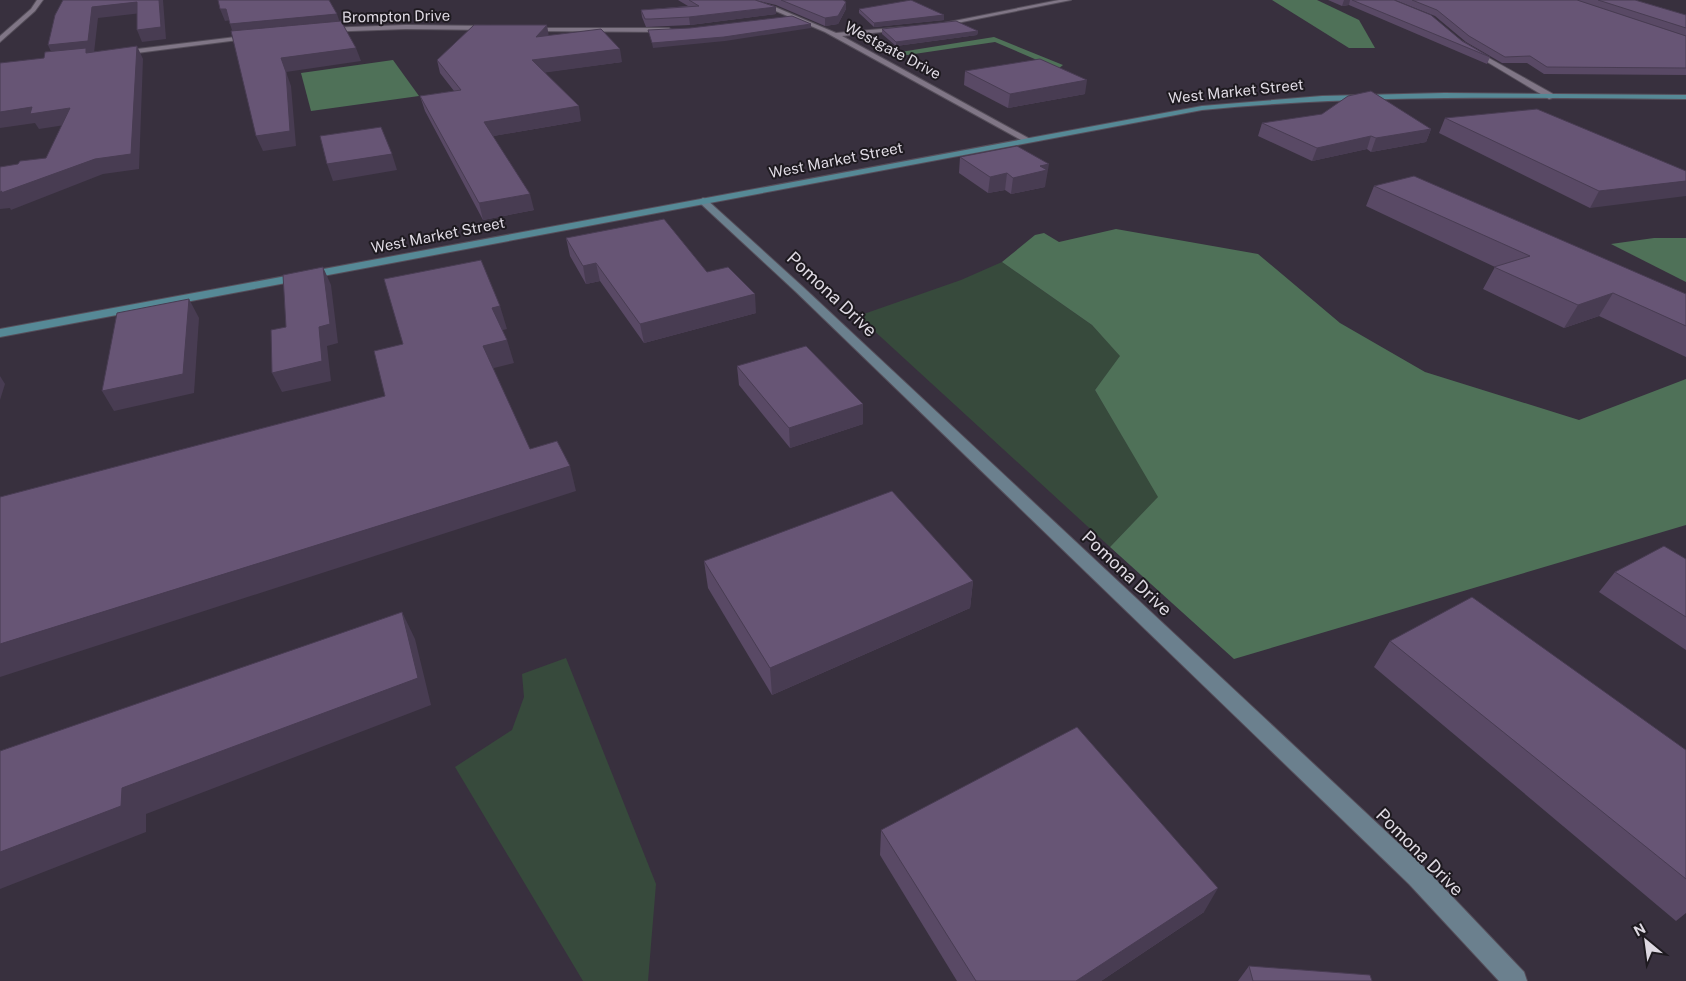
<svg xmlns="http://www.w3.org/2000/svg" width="1686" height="981" viewBox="0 0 1686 981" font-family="'Public Sans',sans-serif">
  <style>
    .green { fill: #374a3c }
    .forest { fill: #4f7158 }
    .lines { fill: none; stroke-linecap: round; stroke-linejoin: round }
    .street-casing { stroke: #554e5a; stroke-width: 2 }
    .secondary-casing { stroke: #554e5a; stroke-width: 2 }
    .primary-casing { stroke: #554e5a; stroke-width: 2 }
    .street { fill: #807686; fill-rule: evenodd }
    .secondary { fill: #6b808e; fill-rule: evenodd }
    .primary { fill: #568996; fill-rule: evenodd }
    .wall { fill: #594965 }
    .shaded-wall { fill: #483c52 }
    .building { fill: #675575; stroke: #483c52 }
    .labels { text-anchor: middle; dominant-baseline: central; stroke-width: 4; stroke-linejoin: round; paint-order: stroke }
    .far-street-label { font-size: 15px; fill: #ded9e2; stroke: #1e1a20 }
    .street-label { font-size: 18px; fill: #ded9e2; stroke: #1e1a20 }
  </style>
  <rect width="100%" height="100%" fill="#38303e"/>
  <g class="green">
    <path d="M1002,262L1092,325L1121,356L1095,390L1159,497L1110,547L858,316L961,280Z"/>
    <path d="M566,658L656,884L648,981H583L455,767L512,730L524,697L522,674Z"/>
  </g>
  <g class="forest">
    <path d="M1272,0H1317L1359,20L1375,48H1349Z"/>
    <path d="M994,37L1063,65L1058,69L995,42L894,57L888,54Z"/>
    <path d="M393,60L419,96L311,111L301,73Z"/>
    <path d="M1116,229L1258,254L1340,323L1425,372L1579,420L1686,379V525L1234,659L1110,547L1158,497L1095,390L1120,356L1092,325L1002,262L1035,235L1044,233L1059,242Z"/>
    <path d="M1654,238H1686V282L1611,244Z"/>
  </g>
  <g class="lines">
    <defs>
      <g id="street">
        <path d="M37,0H43L35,11L0,42V36L31,9Z"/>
        <path d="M738,0H748L775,7L836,33L904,27L905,28L902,30L842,36L1030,139L1023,141L825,32L771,9Z"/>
        <path d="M1059,0H1071L937,27L934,25Z"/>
        <path d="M406,25L491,26L494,28L491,30L406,29L324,32L321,30L324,28Z"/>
        <path d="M527,28H669L672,30L669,32L529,31L526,29Z"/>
        <path d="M252,35L254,36V38L121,55L118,53L121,51Z"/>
        <path d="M1471,48L1555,95L1556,97L1549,99L1469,51V49Z"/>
      </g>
      <path id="secondary" d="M703,198L706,199L803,287L1425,868L1524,972L1527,981H1499L1409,884L795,291L700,203L698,201Z"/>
      <path id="primary" d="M1444,93L1686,95V99C1524,98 1363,94 1202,110L0,337V329L1202,106L1322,96Z"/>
    </defs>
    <use href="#street" class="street-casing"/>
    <use href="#secondary" class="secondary-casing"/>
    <use href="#primary" class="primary-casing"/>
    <use href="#street" class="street"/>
    <use href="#secondary" class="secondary"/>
    <use href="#primary" class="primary"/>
  </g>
  <g class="wall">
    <path d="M678,0H755L776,7V14L690,25L646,27L642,17L641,10L688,6Z"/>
    <path d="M755,0H843L846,9L838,24L825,26L776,5Z"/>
    <path d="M1328,0H1394L1490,57L1487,64L1349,5L1342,6Z"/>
    <path d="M1395,0H1577L1686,36V75L1544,74L1527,63H1502L1466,42L1435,16Z"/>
    <path d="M1577,0H1635L1686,15V36Z"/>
    <path d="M859,9L944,20L874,27L859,13Z"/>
    <path d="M882,29L978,31L977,35L896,46L882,34Z"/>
    <path d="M549,35L622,62L545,72L581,121L493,136L534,210L483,220L425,111L420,96L454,91L440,73L437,60Z"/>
    <path d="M965,71L1085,94L1008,108L964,85Z"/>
    <path d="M1445,118L1686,171L1590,208L1439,133Z"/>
    <path d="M1262,123L1431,129L1426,142L1371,152L1367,149L1312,161L1258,136Z"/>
    <path d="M960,157L1046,181H1045V187L1011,194L1005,190L988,193L959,173Z"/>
    <path d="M1374,186L1686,294V357L1599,316L1564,328L1483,289L1495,267L1366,206Z"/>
    <path d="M566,238L707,272L756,313L644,343L600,281L586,284L570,256Z"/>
    <path d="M737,366L863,404V424L790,448L739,385Z"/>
    <path d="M1686,559V650L1599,592L1615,572Z"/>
    <path d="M704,561L973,581L970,608L772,695L708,588Z"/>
    <path d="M1390,641L1686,750V913L1676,921L1374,667Z"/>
    <path d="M881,830L1204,912L1101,981H957L880,855Z"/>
    <path d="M1249,966L1372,981H1238Z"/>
  </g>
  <g class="shaded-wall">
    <path d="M159,0H163L166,39L142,42L137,30Z"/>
    <path d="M1344,0H1350L1349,5L1342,6Z"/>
    <path d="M137,2L142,13L98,18L94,53L54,58L48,45L92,7Z"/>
    <path d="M846,2V9L838,24L825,26V18Z"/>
    <path d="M776,7V14L690,25L689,17Z"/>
    <path d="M220,9H226L231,20L225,21Z"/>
    <path d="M337,14L341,26L234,36L230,24Z"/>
    <path d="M944,15V20L874,27V23Z"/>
    <path d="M811,24V28L725,41L653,48L652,43Z"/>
    <path d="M547,25L549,37H536Z"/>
    <path d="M978,31L977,35L896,46V42Z"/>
    <path d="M137,46L143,59L139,169L103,174L11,210L10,208L0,209V192L95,159Z"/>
    <path d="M356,48L361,61L286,72L291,86L296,146L263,151L256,136L281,58Z"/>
    <path d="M620,49L622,62L535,74L532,60Z"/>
    <path d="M1087,80L1085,94L1008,108L1010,94Z"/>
    <path d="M579,106L581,121L488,137L484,122Z"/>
    <path d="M32,107L70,108L78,123L39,129L35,123L0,128V112Z"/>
    <path d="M1431,129L1426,142L1371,152L1376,138Z"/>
    <path d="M1371,136L1367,149L1312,161L1317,148Z"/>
    <path d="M392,154L397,170L333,181L327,164Z"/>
    <path d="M1049,164L1045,187L1011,194L1013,178L1040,166Z"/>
    <path d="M1007,173L1005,190L988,193L990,177Z"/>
    <path d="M1686,181V196L1590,208L1599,191Z"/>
    <path d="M530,194L534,210L483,220L479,203Z"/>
    <path d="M596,263L600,281L586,284L583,266Z"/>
    <path d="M323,267L331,285L338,343L327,346L331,381L282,392L272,373Z"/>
    <path d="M1613,293L1599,316L1564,328L1578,305Z"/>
    <path d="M755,294L756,313L644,343L640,324Z"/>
    <path d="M189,299L199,318L194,393L114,411L102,391Z"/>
    <path d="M500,306L507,329L499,331L492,308Z"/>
    <path d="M507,340L514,363L490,369L483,346Z"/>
    <path d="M0,376L5,384L0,400Z"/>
    <path d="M863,404V424L790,448L789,428Z"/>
    <path d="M570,466L576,491L0,677V644Z"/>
    <path d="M973,581L970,608L772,695L770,668Z"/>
    <path d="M402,612L415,639L431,705L146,814V832L0,889V852L122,788Z"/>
    <path d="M1218,888L1204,912L1101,981H1076Z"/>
  </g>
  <g class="building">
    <path d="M63,0H159L161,27L137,30V2L92,7L88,41L48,45L55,15Z"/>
    <path d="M218,0H329L337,14L230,24L226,9H220Z"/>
    <path d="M689,0H755L776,7L689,17L651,19H645L641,10L699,6Z"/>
    <path d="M781,0H843L846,2L838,16L825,18Z"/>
    <path d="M911,0L944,15L874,23L859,9Z"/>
    <path d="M1352,0H1394L1431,15L1462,41L1490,57Z"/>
    <path d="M1412,0H1577L1686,36V68L1547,67L1530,56L1505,57L1469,36L1437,10Z"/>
    <path d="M1598,0H1635L1686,15V28Z"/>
    <path d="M792,16L811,24L724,37L652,43L648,30L690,28Z"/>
    <path d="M341,21L356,48L281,58L286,72L290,131L256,136L231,31Z"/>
    <path d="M956,21L978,31L896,42L882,29Z"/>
    <path d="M474,25H547L536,37L601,29L620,49L532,60L579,106L484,122L530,194L479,203L420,96L461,90L437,60Z"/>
    <path d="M137,46L131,154L95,159L1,193L2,191L0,192V167L18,164L20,161L46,158L70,108L30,114L32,107L0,112V63L44,58L45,52L86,48V53Z"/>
    <path d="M1040,59L1087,80L1010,94L965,71Z"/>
    <path d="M1371,91L1431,129L1376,138L1371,136L1317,148L1262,123L1322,114L1348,96Z"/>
    <path d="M1537,109L1686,171V181L1599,191L1445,118Z"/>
    <path d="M381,127L392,154L327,164L320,136Z"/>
    <path d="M1017,146L1049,164L1040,166L1047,170L1013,178L1007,173L990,177L960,157Z"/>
    <path d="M1414,176L1686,294V326L1613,293L1578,305L1494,267L1530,256L1374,186Z"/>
    <path d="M664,219L707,272L728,267L755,294L640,324L596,263L583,266L566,238Z"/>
    <path d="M481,260L500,306L492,308L507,340L483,346L530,449L557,441L570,466L0,644V497L385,396L374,351L403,344L384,279Z"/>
    <path d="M323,267L330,324L319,327L322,361L272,373L271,330L286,327L283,275Z"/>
    <path d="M189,299L183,374L102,391L117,313Z"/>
    <path d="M806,346L863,404L789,428L737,366Z"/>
    <path d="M892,491L973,581L770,668L704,561Z"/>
    <path d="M1664,546L1686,559V617L1615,572Z"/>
    <path d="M1472,597L1686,750V879L1390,641Z"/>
    <path d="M402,612L418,678L122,788L121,806L0,852V751Z"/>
    <path d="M1077,727L1218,888L1076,981H976L881,830Z"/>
    <path d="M1249,966L1370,975L1372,981H1253Z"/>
  </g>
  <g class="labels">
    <g class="far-street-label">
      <text transform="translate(396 16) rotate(-1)">Brompton Drive</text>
      <text transform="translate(893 50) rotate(28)">Westgate Drive</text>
      <text transform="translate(1236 91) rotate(-6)">West Market Street</text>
      <text transform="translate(836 160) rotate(-11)">West Market Street</text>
      <text transform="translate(438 235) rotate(-11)">West Market Street</text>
    </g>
    <g class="street-label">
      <text transform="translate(832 294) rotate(43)">Pomona Drive</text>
      <text transform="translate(1127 573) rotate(43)">Pomona Drive</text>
      <text transform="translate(1420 852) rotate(45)">Pomona Drive</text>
    </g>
  </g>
  <g transform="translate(1646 941) rotate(331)" stroke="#1e1a20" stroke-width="4" paint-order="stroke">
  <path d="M0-4L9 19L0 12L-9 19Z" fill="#ded9e2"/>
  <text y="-8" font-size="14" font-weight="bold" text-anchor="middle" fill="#ded9e2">N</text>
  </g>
</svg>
